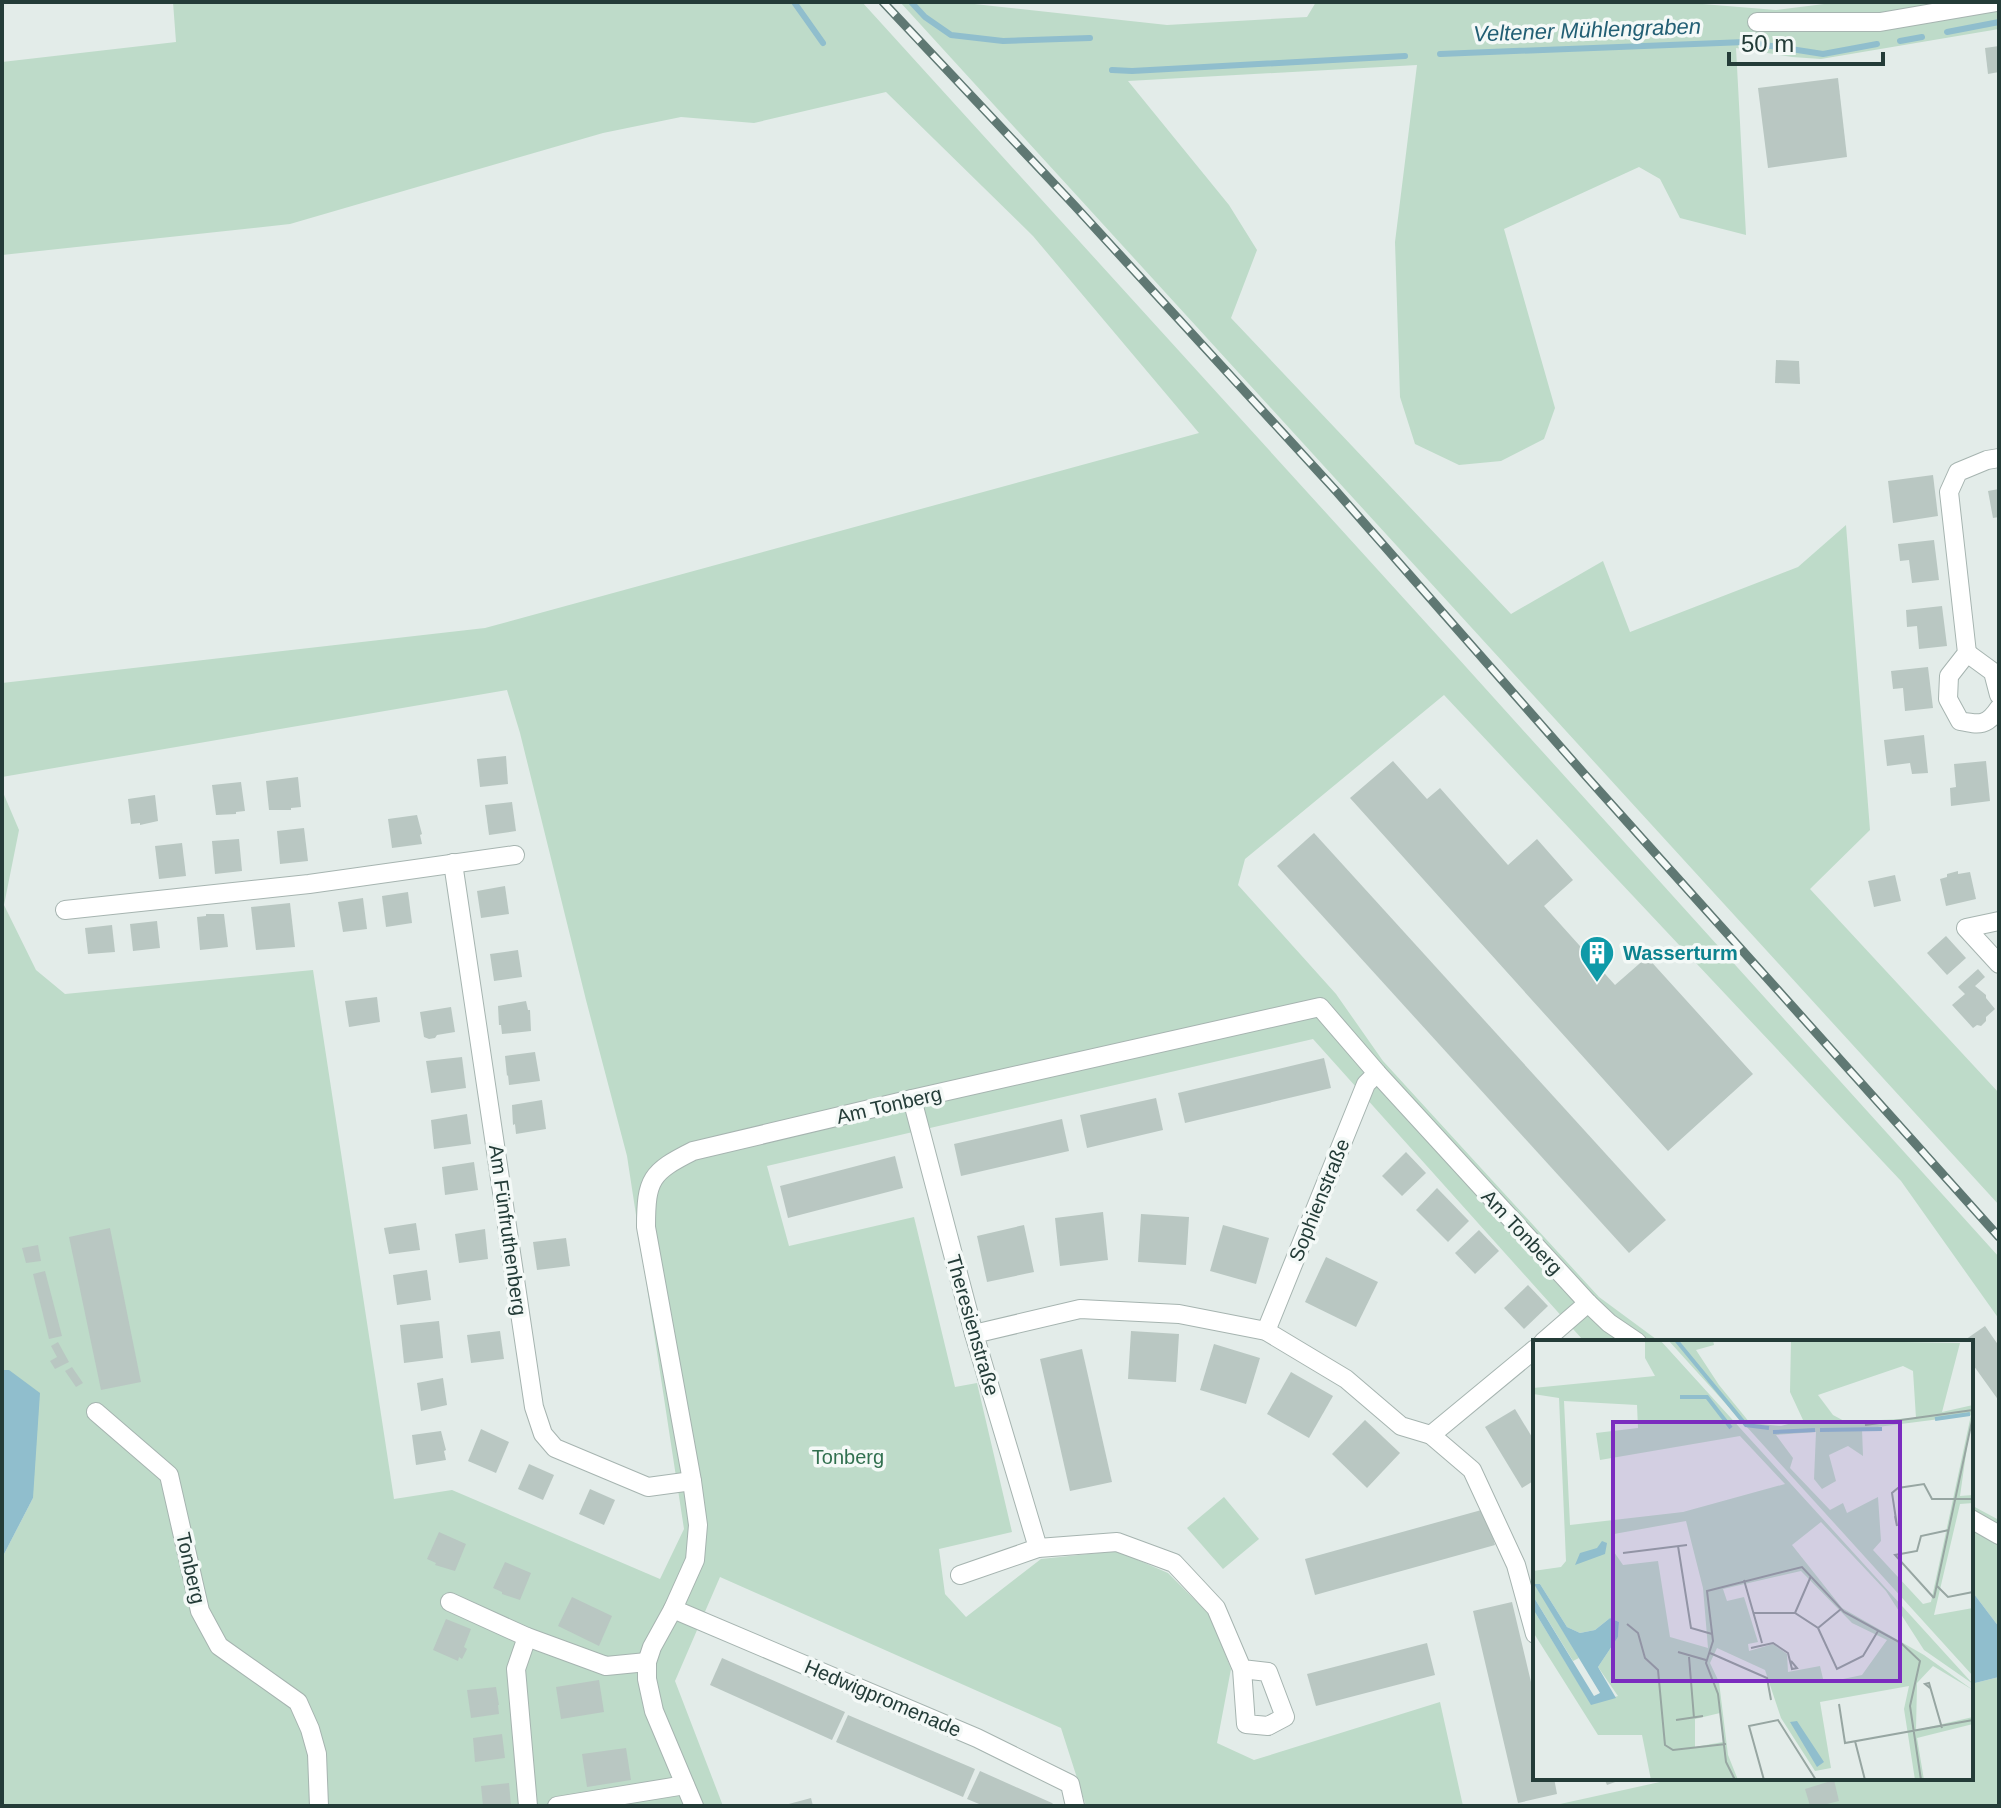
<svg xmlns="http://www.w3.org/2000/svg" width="2001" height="1808" viewBox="0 0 2001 1808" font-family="Helvetica,sans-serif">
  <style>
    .green { fill: #bedbc9 }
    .water { fill: #90becd }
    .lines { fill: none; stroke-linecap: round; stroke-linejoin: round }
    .stream { stroke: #90becd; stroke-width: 6 }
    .building { fill: #b9c7c2 }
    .street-casing { stroke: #a6b4b0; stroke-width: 20 }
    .street { stroke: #fff; stroke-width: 18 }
    .rail-casing { stroke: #5f7873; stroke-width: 9 }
    .rail { stroke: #f4f9f7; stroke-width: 6; stroke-dasharray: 18; stroke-linecap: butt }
    .labels { text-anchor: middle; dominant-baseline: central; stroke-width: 7; stroke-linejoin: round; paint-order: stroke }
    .culture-label { font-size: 20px; font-weight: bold; fill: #0d838f; stroke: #f4f9f7; text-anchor: start }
    .street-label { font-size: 20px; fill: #243c38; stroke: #f4f9f7 }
    .park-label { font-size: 20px; fill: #31704f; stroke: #f4f9f7 }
    .water-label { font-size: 22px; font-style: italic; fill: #225f74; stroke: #f4f9f7 }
    .inset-river { fill: none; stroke: #90becd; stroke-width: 4 }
    .inset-road { fill: none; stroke: #97a6a2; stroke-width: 2 }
    .view { fill: #7b2cbf; fill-opacity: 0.15; stroke: #7b2cbf; stroke-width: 4 }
    .inset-edge { fill: none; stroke: #243c38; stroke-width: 4 }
  </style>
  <rect width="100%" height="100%" fill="#e3ece9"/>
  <g class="green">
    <path d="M173,2H862L1457,657L1999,1257V1319L1901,1181L1444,695L1245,859L1238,885L1336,994L1383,1061L1599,1297L1660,1342H1586L1582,1339L1313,1039L767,1166L789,1246L914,1217L955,1387L977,1383L1012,1532L939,1549L945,1594L966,1617L1041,1559L1117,1551L1168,1573L1210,1615L1231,1669L1217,1743L1254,1760L1440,1702L1463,1806H1086L1061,1728L720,1577L675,1681L723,1806H2V1558L33,1498L9,1370H2V790L19,830L4,905L36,970L65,994L313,970L394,1499L452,1490L660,1579L684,1529L627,1156L586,1000L520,733L507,690L2,777V683L485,628L1199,433L1033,236L886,92L754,123L681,117L603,133L290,224L2,255V62L176,42Z"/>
    <path d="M900,2H956L1167,25L1307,17L1316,2H1678L1776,10L1840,2H1999V29L1821,59L1792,57L1736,48L1746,235L1680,218L1660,179L1639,167L1504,229L1555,408L1544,439L1501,461L1459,465L1415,444L1400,397L1395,242L1417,65L1128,81L1229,205L1257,250L1231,318L1511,614L1603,561L1630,632L1798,567L1846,525L1870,830L1810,889L1999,1093V1205Z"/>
    <path d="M1224,1497L1259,1539L1223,1569L1187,1528Z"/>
    <path d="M1971,1505L1999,1520V1627L1971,1590Z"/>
    <path d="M1999,1677V1806H1551L1678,1778H1971V1684Z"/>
  </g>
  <g class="water">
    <path d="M2,1370H9L40,1393L33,1498L2,1558Z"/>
    <path d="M1971,1590L1999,1627V1677L1971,1684Z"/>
  </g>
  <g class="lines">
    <g class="stream">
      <path d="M794,2L823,43"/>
      <path d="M911,2L925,17L951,35L1003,41L1090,38"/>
      <path d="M1947,32L1999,22"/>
      <path d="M1900,41L1922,37"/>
      <path d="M1440,54L1745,42L1823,54L1877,44"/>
      <path d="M1112,70L1132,71L1405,56"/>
    </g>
  </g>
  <g class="building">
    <path d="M1999,46V72L1988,74L1985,48Z"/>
    <path d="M1838,78L1847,157L1768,168L1758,88Z"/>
    <path d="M1776,360L1799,361L1800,384L1775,383Z"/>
    <path d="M1933,475L1938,516L1893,523L1888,481Z"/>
    <path d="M1999,489V517L1993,518L1988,491Z"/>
    <path d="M1934,540L1939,580L1912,583L1909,560L1900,561L1898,544Z"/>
    <path d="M1942,606L1947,646L1919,649L1917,626L1907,627L1906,610Z"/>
    <path d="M1928,667L1933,708L1905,711L1903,688L1893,689L1891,671Z"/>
    <path d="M1924,735L1928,773L1912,774L1910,763L1887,766L1884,740Z"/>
    <path d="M506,756L508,784L480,787L477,759Z"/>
    <path d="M1393,761L1427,799L1440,788L1508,865L1537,839L1573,880L1544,906L1615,985L1647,957L1753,1074L1668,1151L1350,798Z"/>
    <path d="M1986,761L1990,801L1951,806L1950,788L1956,787L1954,764Z"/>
    <path d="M298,777L301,807L291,808V810H269L266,781Z"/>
    <path d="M241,782L245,811L236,812V814L216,815L212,785Z"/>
    <path d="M155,795L158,821L140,825V823L131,824L128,799Z"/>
    <path d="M512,802L516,831L489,835L485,805Z"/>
    <path d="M417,815L422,834L420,835L422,844L392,848L388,819Z"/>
    <path d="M304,828L308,861L280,864L277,831Z"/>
    <path d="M1314,833L1666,1220L1629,1253L1277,866Z"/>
    <path d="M239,839L242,871L215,874L212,841Z"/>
    <path d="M182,843L186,876L159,879L155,846Z"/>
    <path d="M1958,871V874L1970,872L1976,899L1946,906L1940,879L1947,877V874Z"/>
    <path d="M1895,875L1901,901L1874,907L1868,881Z"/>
    <path d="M505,886L509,914L481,918L477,891Z"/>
    <path d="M408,892L412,923L386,927L382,896Z"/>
    <path d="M363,898L367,929L343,932L338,902Z"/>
    <path d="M290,903L295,947L256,950L251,907Z"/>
    <path d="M206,914H224L228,947L200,950L197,917L206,916Z"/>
    <path d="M157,921L160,948L133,951L130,924Z"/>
    <path d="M112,925L115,952L88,954L85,928Z"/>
    <path d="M1946,936L1966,958L1947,975L1927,953Z"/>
    <path d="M518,950L522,977L494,981L490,954Z"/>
    <path d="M1978,969L1985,977L1975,986L1986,995V998L1995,1009L1986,1017V1021L1981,1026L1977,1025L1973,1028L1952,1005L1965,994L1958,987Z"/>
    <path d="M377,997L380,1022L349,1027L345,1001Z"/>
    <path d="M526,1001L528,1010H530L531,1031L502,1034L501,1025H499L498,1006Z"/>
    <path d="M451,1007L455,1032L437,1035L435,1038L429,1039L424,1037L420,1012Z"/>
    <path d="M535,1052L540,1081L509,1085L508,1075L507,1076L505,1056Z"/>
    <path d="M462,1057L466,1088L431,1093L426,1061Z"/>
    <path d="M1324,1058L1331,1088L1185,1123L1178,1093Z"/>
    <path d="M1156,1098L1163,1130L1087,1148L1080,1115Z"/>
    <path d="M542,1100L546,1129L516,1134L515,1124L513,1125L512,1105Z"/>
    <path d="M467,1114L471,1144L434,1149L431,1120Z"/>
    <path d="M1062,1119L1069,1151L961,1176L954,1144Z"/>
    <path d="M1406,1152L1426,1173L1402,1196L1382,1176Z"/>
    <path d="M895,1156L903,1188L788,1218L780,1186Z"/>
    <path d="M474,1162L478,1190L445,1195L442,1167Z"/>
    <path d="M1437,1188L1469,1221L1448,1242L1416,1210Z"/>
    <path d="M1103,1212L1108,1260L1060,1266L1055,1218Z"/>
    <path d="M1141,1214L1189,1217L1186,1265L1138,1262Z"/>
    <path d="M416,1223L420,1250L389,1254L384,1228Z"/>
    <path d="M1024,1225L1034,1272L987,1282L977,1236Z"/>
    <path d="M1223,1225L1269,1238L1256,1284L1210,1271Z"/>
    <path d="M110,1228L141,1382L101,1390L69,1237Z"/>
    <path d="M485,1229L488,1259L459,1263L455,1234Z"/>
    <path d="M1479,1230L1499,1251L1475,1274L1455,1253Z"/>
    <path d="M566,1238L570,1266L537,1270L533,1242Z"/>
    <path d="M38,1245L41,1261L26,1263L22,1248Z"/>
    <path d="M1326,1257L1378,1282L1356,1327L1305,1302Z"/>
    <path d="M427,1270L431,1300L397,1305L393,1275Z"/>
    <path d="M45,1271L62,1336L49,1339L33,1274Z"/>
    <path d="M1528,1285L1548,1306L1524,1329L1504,1308Z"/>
    <path d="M439,1321L443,1358L404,1363L400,1325Z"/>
    <path d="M1985,1326L1999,1346V1401L1971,1362V1342H1962Z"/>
    <path d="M500,1331L504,1359L471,1363L467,1335Z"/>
    <path d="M1131,1331L1179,1334L1176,1382L1128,1379Z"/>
    <path d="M58,1342L69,1362L55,1369L50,1361L57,1357L51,1346Z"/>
    <path d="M1214,1344L1260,1358L1246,1404L1200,1390Z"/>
    <path d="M1082,1349L1112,1482L1070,1491L1040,1359Z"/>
    <path d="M72,1367L83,1383L76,1387L65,1371Z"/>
    <path d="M1291,1372L1333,1396L1309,1438L1267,1414Z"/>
    <path d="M443,1378L447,1405L421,1411L417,1383Z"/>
    <path d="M1515,1409L1535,1442V1480L1522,1488L1485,1427Z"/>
    <path d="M1365,1420L1400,1453L1367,1488L1332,1454Z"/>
    <path d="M481,1429L509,1442L496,1473L468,1461Z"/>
    <path d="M441,1431L446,1450L444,1451L446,1460L416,1465L412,1435Z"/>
    <path d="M529,1464L554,1475L543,1500L518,1489Z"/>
    <path d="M590,1489L615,1500L604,1525L579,1514Z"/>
    <path d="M1485,1509L1495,1545L1315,1595L1305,1559Z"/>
    <path d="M439,1532L466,1544L455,1571L435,1565L436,1563L427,1559Z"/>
    <path d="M505,1562L531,1573L520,1600L502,1594V1592L493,1588Z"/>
    <path d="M572,1597L612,1616L599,1646L558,1626Z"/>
    <path d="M1512,1602L1535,1699V1778H1554L1557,1794L1518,1803L1473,1611Z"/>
    <path d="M446,1619L471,1629L464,1647L467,1649L462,1659L459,1657L458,1661L433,1650Z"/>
    <path d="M1427,1643L1435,1675L1316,1706L1307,1674Z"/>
    <path d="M722,1658L845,1712L832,1740L710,1685Z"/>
    <path d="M599,1680L604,1712L561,1719L556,1687Z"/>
    <path d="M496,1687L499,1705H498L499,1714L471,1718L467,1690Z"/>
    <path d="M848,1715L975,1769L963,1797L836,1742Z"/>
    <path d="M502,1734L505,1758L475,1762L473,1738Z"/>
    <path d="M626,1748L631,1780L587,1787L582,1754Z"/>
    <path d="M980,1771L1052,1803L1055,1806H984L967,1799Z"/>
    <path d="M1604,1778H1626L1607,1785Z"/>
    <path d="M1834,1780L1839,1801L1819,1806H1810L1805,1789Z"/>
    <path d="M509,1783L511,1806H483L481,1786Z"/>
    <path d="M811,1798L813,1806H785V1805Z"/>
  </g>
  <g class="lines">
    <defs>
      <g id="street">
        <path d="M1757,22H1880L1997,2"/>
        <path d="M1999,458L1987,460L1958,472L1949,492L1967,653L1949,676L1948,699L1960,721C1980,725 1987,726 1999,708"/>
        <path d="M1967,653L1993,672L1999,695"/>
        <path d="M453,863L534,1407L543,1434L555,1448L648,1487L692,1481"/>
        <path d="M65,910L309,884L515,855"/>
        <path d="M1999,921L1966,928L1999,964"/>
        <path d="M912,1099L974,1334L1038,1548"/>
        <path d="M1266,1331L1366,1084L1377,1073"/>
        <path d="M974,1334L1080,1309L1179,1314L1266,1331L1346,1379L1401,1426L1431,1435L1472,1470L1516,1565L1535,1634"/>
        <path d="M1543,1342L1588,1303"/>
        <path d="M96,1412L169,1475L200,1611L219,1646L298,1702L310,1729L317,1754L319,1806"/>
        <path d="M1431,1435L1535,1349"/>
        <path d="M1971,1519L1999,1535"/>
        <path d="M960,1575L1038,1548L1117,1542L1174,1563L1216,1608L1242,1669L1246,1724L1268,1726L1285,1717L1268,1672L1242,1669"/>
        <path d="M450,1602L527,1637L606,1666L647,1662"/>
        <path d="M673,1609L977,1738L1070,1784L1075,1806"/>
        <path d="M527,1637L516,1669L528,1806"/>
        <path d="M557,1806L685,1785"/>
        <path d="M694,1806L654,1711L647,1679V1662L652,1647L673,1609L695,1560L698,1525L692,1481L646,1227C646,1179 651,1172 693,1151L912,1099L1320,1007L1377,1073L1588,1303L1609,1323L1637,1342"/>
      </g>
    </defs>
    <use href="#street" class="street-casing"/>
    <use href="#street" class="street"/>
    <defs>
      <path id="rail" d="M883,2L1074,205L1336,491L1586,776L1999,1237"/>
    </defs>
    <use href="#rail" class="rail-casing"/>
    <use href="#rail" class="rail"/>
  </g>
  <defs>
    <symbol id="building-pin" viewBox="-11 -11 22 30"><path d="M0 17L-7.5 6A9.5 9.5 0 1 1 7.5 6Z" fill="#0f9aa8" stroke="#f4f9f7"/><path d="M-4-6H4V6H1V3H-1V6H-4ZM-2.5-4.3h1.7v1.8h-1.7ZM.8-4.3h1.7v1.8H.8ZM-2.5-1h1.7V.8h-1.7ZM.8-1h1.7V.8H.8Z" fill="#fff"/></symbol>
  </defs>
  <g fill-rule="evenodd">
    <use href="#building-pin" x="1577" y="933" width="40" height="54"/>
  </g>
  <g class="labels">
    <g class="culture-label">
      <text x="1623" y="953">Wasserturm</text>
    </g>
    <g class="street-label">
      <text transform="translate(889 1105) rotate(-13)">Am Tonberg</text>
      <text transform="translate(1319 1200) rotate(-68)">Sophienstraße</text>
      <text transform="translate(508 1230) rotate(82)">Am Fünfruthenberg</text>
      <text transform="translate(1522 1232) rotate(47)">Am Tonberg</text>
      <text transform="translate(973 1325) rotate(74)">Theresienstraße</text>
      <text transform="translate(191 1568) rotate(77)">Tonberg</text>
      <text transform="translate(883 1698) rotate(23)">Hedwigpromenade</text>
    </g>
    <g class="park-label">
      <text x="848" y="1457">Tonberg</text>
    </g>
    <g class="water-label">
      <text transform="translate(1587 30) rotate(-2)">Veltener Mühlengraben</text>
    </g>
  </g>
  <g transform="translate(1533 1340)">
    <rect width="440" height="440" fill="#e3ece9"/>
    <path d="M112,0H127L440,344L391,310L353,251L288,182L259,205L309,268L391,315L440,350L400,326L384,343L383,390L440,377V384L384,398L391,440H382L371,369L376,346L287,362L298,428L282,431L248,378L232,330L184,308L177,323L186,342L195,415L205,440H118L109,395H65L0,292V269L58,364L85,356L65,327L85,297L86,282L77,278L62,290L47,293L34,287L7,244H2L46,318L40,321L0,256V231L28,227L33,221L26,58L0,54V48L122,36L112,18ZM31,61L104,65L105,88L63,93L67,120L207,96L252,144L150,172L37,185ZM153,181L170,248L175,308L137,297L125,221L90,225L81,212V194ZM268,231L319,283L354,300L329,335L291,343L287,326L255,332L254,314L240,304L216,311L215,304L225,302L211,257L194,261L190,249ZM187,373L190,402L162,407V379ZM135,0H180L181,5L163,10L186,45L217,83L248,86L270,80L257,52L258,0L427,3L409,72L440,65L427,156L440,155V163L427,164L401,275L440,268V336ZM370,26L380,31L383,78L313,82L300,75L285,55ZM438,75L398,262L390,264L340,210L348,201L345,157L314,173L310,163L297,170L257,128L260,118L243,95L283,92L281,139L289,149L303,141L296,115L315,106L330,116L329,89Z" fill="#bedbc9" fill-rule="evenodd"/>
    <path d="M69,201L74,203L72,214L42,225L47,213L64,208ZM1,244H7L34,287L47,293L62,290L77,278L86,282L85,297L65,327L83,358L58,365L0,269V256L61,356L67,353ZM264,381L291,422L284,427L257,382Z" fill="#90becd"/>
    <path class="inset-river" d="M143,0L213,85L236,88M147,57H174L198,88M402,79L437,74M287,90L349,89M240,92L282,90"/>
    <path class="inset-road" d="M332,85L440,70M362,176L364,186L359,153L365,148L391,144L399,159H440M145,206L158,288L179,294M90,213L154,205M211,240L229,303M404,246L415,257L440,252M401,258L440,76M401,258L362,215L384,211L388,196L416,190M220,273H262L285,288L304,329L330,316L345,291M262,273L278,236M94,284L105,293L112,318L125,330L132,405L140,410L193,404M285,288L308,269M218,308L240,303L255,313L259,329L264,328L258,321M145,312L173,320M177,313L234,338L238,360M156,317L161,378M397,348L392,344L396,343L409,388M306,364L312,403L440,380M143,380L170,376M322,401L332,440M202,440L193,422L185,354L173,323L180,301L174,251L269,227L311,272L368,303L387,321L377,366L388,440M231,440L216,386L245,380L283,440"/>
    <path class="view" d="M80,82H367V341H80Z"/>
    <rect width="440" height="440" class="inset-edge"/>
  </g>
  <rect width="2001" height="1808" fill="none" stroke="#243c38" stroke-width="8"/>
  <path d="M1729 52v12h154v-12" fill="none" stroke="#243c38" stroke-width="4"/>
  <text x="1741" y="52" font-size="24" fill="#243c38" stroke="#f4f9f7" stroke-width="6" paint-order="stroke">50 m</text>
</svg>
